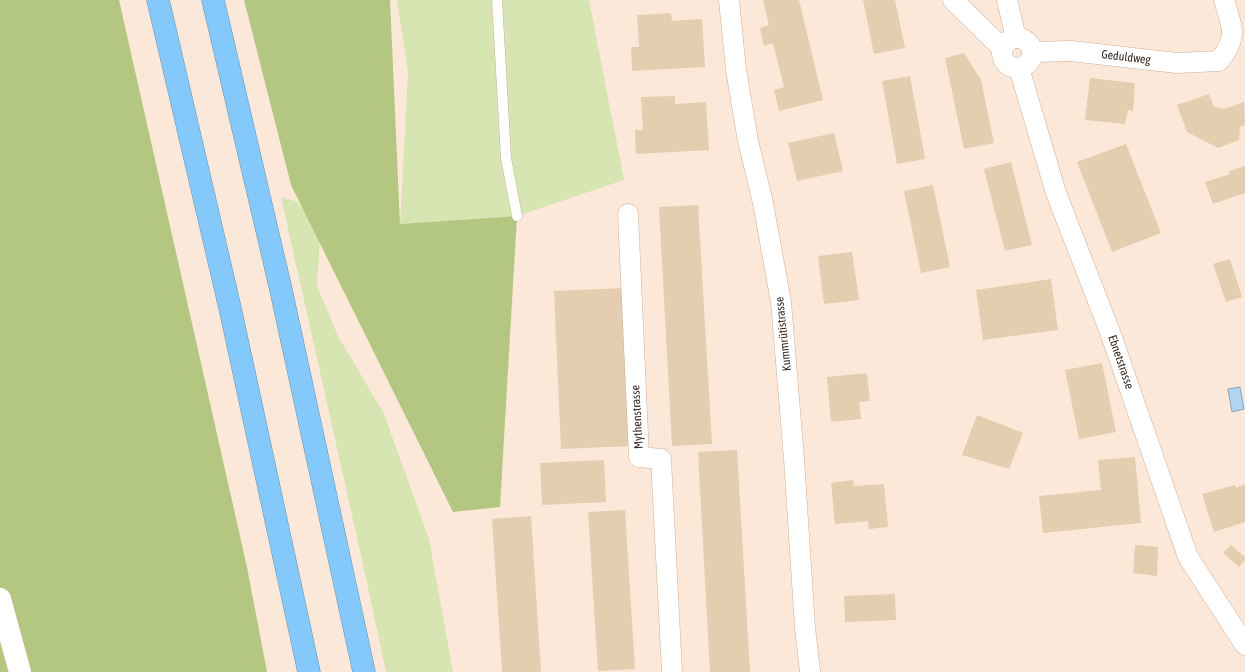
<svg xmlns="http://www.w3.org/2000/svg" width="1245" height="672" viewBox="0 0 1245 672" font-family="'Asap Condensed',sans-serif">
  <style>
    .green { fill: #d6e5b1 }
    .forest { fill: #b4c780 }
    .water { fill: #b0d6f4; stroke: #8ca3b5 }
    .building { fill: #e5cdaf }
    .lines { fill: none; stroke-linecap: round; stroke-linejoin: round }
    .service-casing { stroke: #ceb099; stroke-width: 11 }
    .minor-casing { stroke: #ceb099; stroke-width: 21 }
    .tertiary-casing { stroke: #ceb099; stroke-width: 23 }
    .motorway-casing { stroke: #6992af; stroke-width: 23 }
    .service { stroke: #fff; stroke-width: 10 }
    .minor { stroke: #fff; stroke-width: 20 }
    .tertiary { stroke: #fff; stroke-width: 22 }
    .motorway { stroke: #84c9fb; stroke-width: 22 }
    .labels { text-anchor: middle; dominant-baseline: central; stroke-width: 3; stroke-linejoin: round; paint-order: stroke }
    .street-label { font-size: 12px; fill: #372b22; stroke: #fff }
  </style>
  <rect width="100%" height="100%" fill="#fbe8d9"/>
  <g class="green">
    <path d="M397,0H589L624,180L517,216L400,224L408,73Z"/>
    <path d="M281,197L298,202L320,236L317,286L338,336L384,414L429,539L453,672H386L364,569Z"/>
  </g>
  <g class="forest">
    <path d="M0,0H119L247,567L267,672H0Z"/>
    <path d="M244,0H390L400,224L517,216L500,507L453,512L291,185Z"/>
  </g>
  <path class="water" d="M1240,387L1244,409L1232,412L1228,389Z"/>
  <g class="building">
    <path d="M763,0H799L823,100L779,111L774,90L784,87L773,43L764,46L760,28L769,25Z"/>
    <path d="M863,0H895L905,48L874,54Z"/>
    <path d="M671,13L672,21L702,19L705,67L632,71L631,47H639L637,15Z"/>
    <path d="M964,53L981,80L994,143L964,149L945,58Z"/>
    <path d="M910,76L925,159L897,164L882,81Z"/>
    <path d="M1090,78L1135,83L1133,111L1128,110L1125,124L1085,120Z"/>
    <path d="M1209,94L1214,107L1224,109L1244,102L1245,125L1240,127L1239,140L1218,148L1187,132L1177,105Z"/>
    <path d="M675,96V104L706,102L709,150L636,154L635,130H643L641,97Z"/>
    <path d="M834,133L843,171L797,181L788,143Z"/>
    <path d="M1126,144L1161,233L1112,252L1077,162Z"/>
    <path d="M1011,162L1032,245L1005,251L984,169Z"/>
    <path d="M1245,166V193L1213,204L1205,182L1230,174L1229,171Z"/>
    <path d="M933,185L950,267L921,273L904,191Z"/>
    <path d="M698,205L712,444L672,446L659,207Z"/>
    <path d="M852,252L859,300L824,304L818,256Z"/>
    <path d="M1230,259L1242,297L1226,302L1213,264Z"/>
    <path d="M1051,279L1058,330L983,340L976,290Z"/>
    <path d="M624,288L631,446L561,449L554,291Z"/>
    <path d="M1102,363L1116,432L1079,439L1065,370Z"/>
    <path d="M867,373L870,401L859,402L861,419L831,422L827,377Z"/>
    <path d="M977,415L1023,433L1009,469L962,455Z"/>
    <path d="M737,450L750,672H710L698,452Z"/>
    <path d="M1135,457L1141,523L1043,533L1039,496L1101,490L1098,460Z"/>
    <path d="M604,460L606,502L542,505L540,463Z"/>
    <path d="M853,480L854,486L884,484L888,527L869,529L868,521L835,524L831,483Z"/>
    <path d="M1245,484V522L1214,532L1202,494L1235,485L1236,488Z"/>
    <path d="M625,510L635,669L598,671L588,512Z"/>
    <path d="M531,516L541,672H502L492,519Z"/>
    <path d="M1135,545L1158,547L1157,576L1133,573Z"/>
    <path d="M1231,545L1245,557V560L1239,567L1223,553Z"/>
    <path d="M895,594L896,620L845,622L844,596Z"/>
  </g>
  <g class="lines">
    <defs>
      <path id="service" d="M497,0L506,158L517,216"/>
      <g id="minor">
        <path d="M729,0L736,70L748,141L763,203L781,302L794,459L805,628L810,672"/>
        <path d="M953,0L1002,48"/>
        <path d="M1007,0L1016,38"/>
        <circle cx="1017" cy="53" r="15"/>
        <path d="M1032,52L1071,51L1177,63L1219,61C1239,36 1232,28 1224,0"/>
        <path d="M1019,68L1056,193L1110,332L1188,557L1245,645"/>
        <path d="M628,214L639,457L661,459L672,672"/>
      </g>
      <path id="tertiary" d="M0,599L20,672"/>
      <g id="motorway">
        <path d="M158,0L230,308L309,672"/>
        <path d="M213,0L281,290L364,672"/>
      </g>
    </defs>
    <use href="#service" class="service-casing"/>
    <use href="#minor" class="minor-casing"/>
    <use href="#tertiary" class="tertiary-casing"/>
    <use href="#motorway" class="motorway-casing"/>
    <use href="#service" class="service"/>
    <use href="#minor" class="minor"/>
    <use href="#tertiary" class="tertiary"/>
    <use href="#motorway" class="motorway"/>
  </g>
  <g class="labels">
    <g class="street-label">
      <text transform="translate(1126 57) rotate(7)">Geduldweg</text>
      <text transform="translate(783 334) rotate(-96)">Kummrütistrasse</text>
      <text transform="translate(1121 362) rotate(71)">Ebnetstrasse</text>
      <text transform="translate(637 417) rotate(-93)">Mythenstrasse</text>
    </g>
  </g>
</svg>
